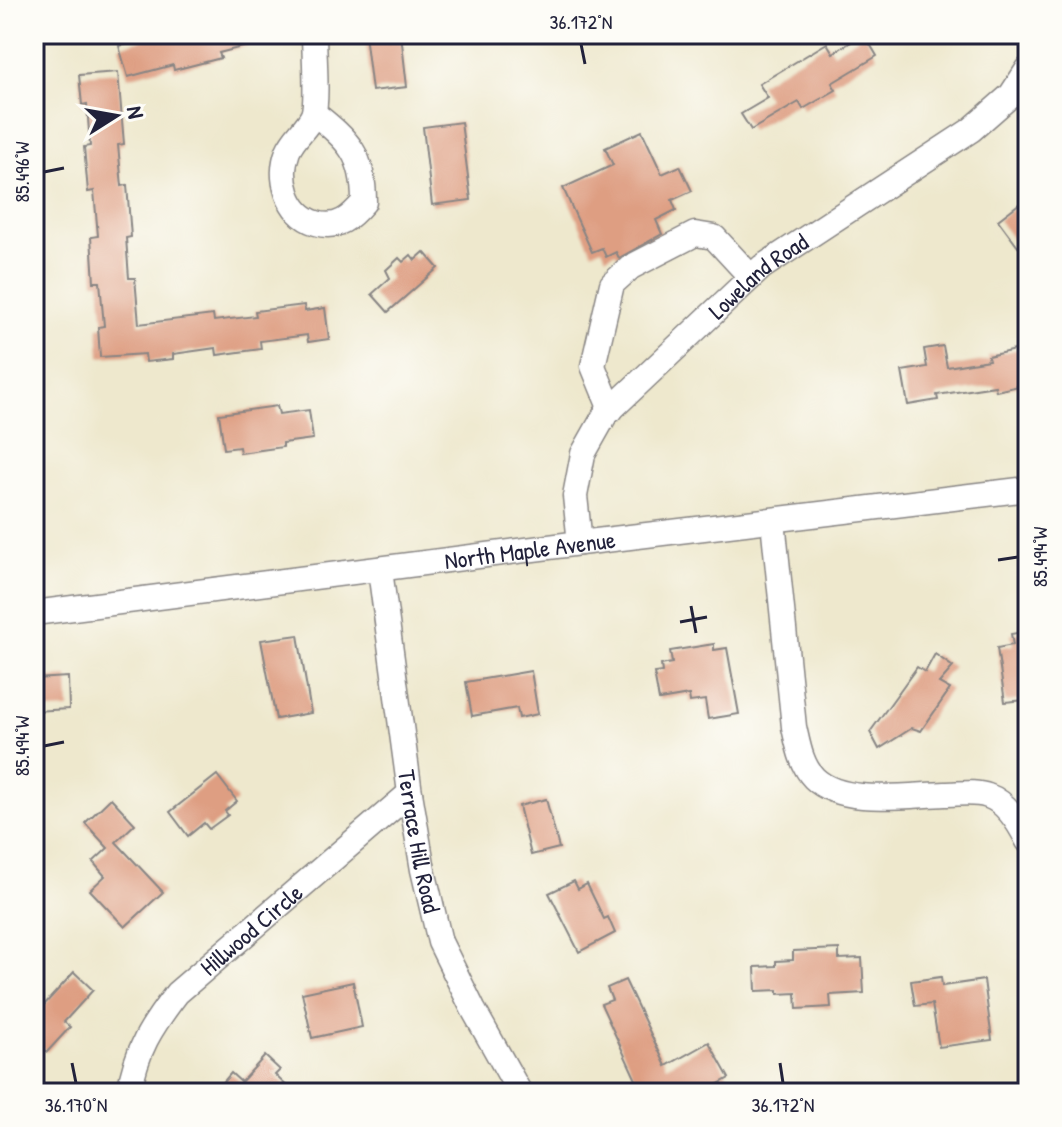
<svg xmlns="http://www.w3.org/2000/svg" width="1062" height="1127" viewBox="0 0 1062 1127" font-family="'Patrick Hand',sans-serif">
  <style>
    .building { fill: #de9e82 }
    .lines { fill: none; stroke-linecap: round; stroke-linejoin: round }
    .minor-casing { stroke: #888584; stroke-width: 27 }
    .minor { stroke: #fff; stroke-width: 24 }
    .ticks { fill: none; stroke: #22223b; stroke-width: 3 }
    .labels { text-anchor: middle; dominant-baseline: central; stroke-width: 6; stroke-linejoin: round; paint-order: stroke }
    .street-label { font-size: 24px; fill: #22223b; stroke: #fdfcf7 }
    .neatline { fill: none; stroke: #22223b; stroke-width: 3 }
    .ticks-label { font-size: 20px; text-anchor: middle; fill: #22223b }
  </style>
  <rect width="100%" height="100%" fill="#fdfcf7"/>
  <filter id="ink" filterUnits="userSpaceOnUse"><feTurbulence type="fractalNoise" baseFrequency=".0125" numOctaves="2"/><feDisplacementMap in="SourceGraphic" scale="16" xChannelSelector="R" yChannelSelector="G"/><feConvolveMatrix kernelMatrix="1 2 1 2 8 2 1 2 1" color-interpolation-filters="sRGB"/></filter>
  <filter id="wash" filterUnits="userSpaceOnUse"><feTurbulence type="fractalNoise" baseFrequency=".006" numOctaves="4" result="noise"/><feDisplacementMap in="SourceGraphic" scale="32" xChannelSelector="R" yChannelSelector="G"/><feGaussianBlur stdDeviation="1.8" result="paint"/><feColorMatrix in="noise" values="0 0 0 0 0 0 0 0 0 0 0 0 0 0 0 0 0 1.4 0 .05"/><feComposite in="paint" operator="in"/></filter>
  <g filter="url(#wash)">
    <rect width="100%" height="100%" fill="#eee8cd"/>
    <g id="blocks">
      <g class="building">
        <path d="M165,34L166,40L188,34H268L269,40L219,53L221,58L174,70L173,65L128,77L119,46Z"/>
        <path d="M365,34H401L407,87L372,91Z"/>
        <path d="M864,34L877,56L832,83L836,90L803,109L799,102L751,130L741,114L768,98L759,84L827,43L833,53Z"/>
        <path d="M118,72L124,144L118,145L122,186L127,185L131,237L126,238L129,278H135L139,324L213,315L214,321L256,316L255,311L304,305L305,311L325,308L329,339L308,342L307,335L260,341L261,349L217,355L216,348L173,354V359L146,362L145,354L100,357L98,327L104,326L100,282H94L91,237L98,236L94,191L88,192L84,147L90,146L87,104L82,105L79,75Z"/>
        <path d="M461,122L471,200L432,205L423,127Z"/>
        <path d="M642,131L662,174L680,166L692,191L672,200L676,210L656,220L662,234L619,258L616,252L606,257L602,248L592,252L563,188L613,165L605,148Z"/>
        <path d="M1028,197V239L1018,247L998,220Z"/>
        <path d="M424,252L438,268L388,312L372,294L390,278L386,270L399,258L403,262L411,255L415,260Z"/>
        <path d="M943,346L947,367L989,360L988,356L1028,347V384L996,391L995,386L937,395L938,400L908,405L902,371L927,367L924,349Z"/>
        <path d="M277,406L279,414L309,410L313,439L283,443V447L240,453L239,447L224,449L219,414Z"/>
        <path d="M1028,631V690L1024,691L1025,700L1005,702L997,648L1013,645L1011,634Z"/>
        <path d="M298,635L311,713L276,719L261,640Z"/>
        <path d="M714,644V650L727,648L739,714L708,719L705,700L690,702L689,695L659,700L654,673L662,672L661,665L672,663L670,651Z"/>
        <path d="M935,654L953,667L939,683L950,689L921,731L912,728L879,749L870,732L917,667L925,672Z"/>
        <path d="M531,671L538,714L519,718L517,708L472,716L466,682Z"/>
        <path d="M68,677L69,709L34,711V679Z"/>
        <path d="M217,775L237,801L225,811L228,815L209,829L204,823L188,836L170,812Z"/>
        <path d="M111,798L135,824L116,842L163,892L125,927L90,890L105,876L93,862L108,848L85,823Z"/>
        <path d="M546,799L559,848L531,855L519,806Z"/>
        <path d="M574,881L578,889L587,884L604,919L608,917L615,933L579,952L549,893Z"/>
        <path d="M839,949V959L862,958L864,993L830,995L831,1007L797,1009L796,993L778,994V990L756,991L755,967L776,966V961L793,960V951Z"/>
        <path d="M74,972L93,990L64,1022L70,1027L47,1052L34,1039V1016Z"/>
        <path d="M941,977L942,986L984,980L992,1040L939,1047L932,1004L915,1006L911,981Z"/>
        <path d="M625,980L666,1066L709,1042L729,1078L702,1093H642L601,1004L612,1000L607,988Z"/>
        <path d="M353,982L362,1027L312,1038L302,993Z"/>
        <path d="M265,1056L280,1070L275,1075L294,1093H214L231,1073L241,1082Z"/>
      </g>
    </g>
  </g>
  <g filter="url(#ink)">
    <use href="#blocks" fill-opacity="0" stroke="#888584" stroke-width="2"/>
    <g class="lines">
      <defs>
        <g id="minor">
          <path d="M314,113C349,141 364,155 364,202C351,217 338,230 316,223C287,214 278,177 288,151C294,137 307,128 313,115C318,102 314,51 314,34"/>
          <path d="M611,410L593,366L612,284L631,267L695,234L714,237L751,277"/>
          <path d="M773,521L794,727C798,744 801,765 814,778C842,806 908,795 945,794C959,794 975,791 988,796C1007,802 1020,825 1028,841"/>
          <path id="s1" d="M580,543L575,496L583,454L605,415L762,267L971,130L1011,95L1028,69"/>
          <path id="s2" d="M380,570L410,793L423,870L440,942L473,1009L520,1093"/>
          <path id="s3" d="M34,613L580,543L1028,489"/>
          <path id="s4" d="M129,1093C136,1050 151,1027 177,993L410,793"/>
        </g>
      </defs>
      <use href="#minor" class="minor-casing"/>
      <use href="#minor" class="minor"/>
    </g>
  </g>
  <path class="ticks" d="M581,44L585,64M44,172L64,168M998,560L1018,557M691,606L696,633M680,622L707,617M44,746L64,742M72,1063L76,1083M780,1063L783,1083"/>
  <g class="labels">
    <g class="street-label">
      <text stroke="none"><textPath href="#s1" startOffset="342">Loweland Road</textPath></text>
      <text stroke="none"><textPath href="#s3" startOffset="500">North Maple Avenue</textPath></text>
      <text stroke="none"><textPath href="#s2" startOffset="274">Terrace Hill Road</textPath></text>
      <text stroke="none"><textPath href="#s4" startOffset="210">Hillwood Circle</textPath></text>
    </g>
  </g>
  <rect width="1062" height="1127" fill="none" stroke="#fdfcf7" stroke-width="88"/>
  <g transform="translate(116 116) rotate(79)" stroke="#fdfcf7" stroke-width="6" paint-order="stroke">
  <path d="M0-6L14 30L0 20L-14 30Z" fill="#22223b"/>
  <text y="-12" font-size="22" font-weight="bold" text-anchor="middle" fill="#22223b">N</text>
  </g>
  <rect x="44" y="44" width="974" height="1039" class="neatline"/>
  <g class="ticks-label">
    <text x="581" y="29">36.172°N</text>
    <text transform="translate(22 172) rotate(-90)" y="7">85.496°W</text>
    <text transform="translate(1040 557) rotate(-90)" y="7">85.494°W</text>
    <text transform="translate(22 746) rotate(-90)" y="7">85.494°W</text>
    <text x="76" y="1112">36.170°N</text>
    <text x="783" y="1112">36.172°N</text>
  </g>
</svg>
